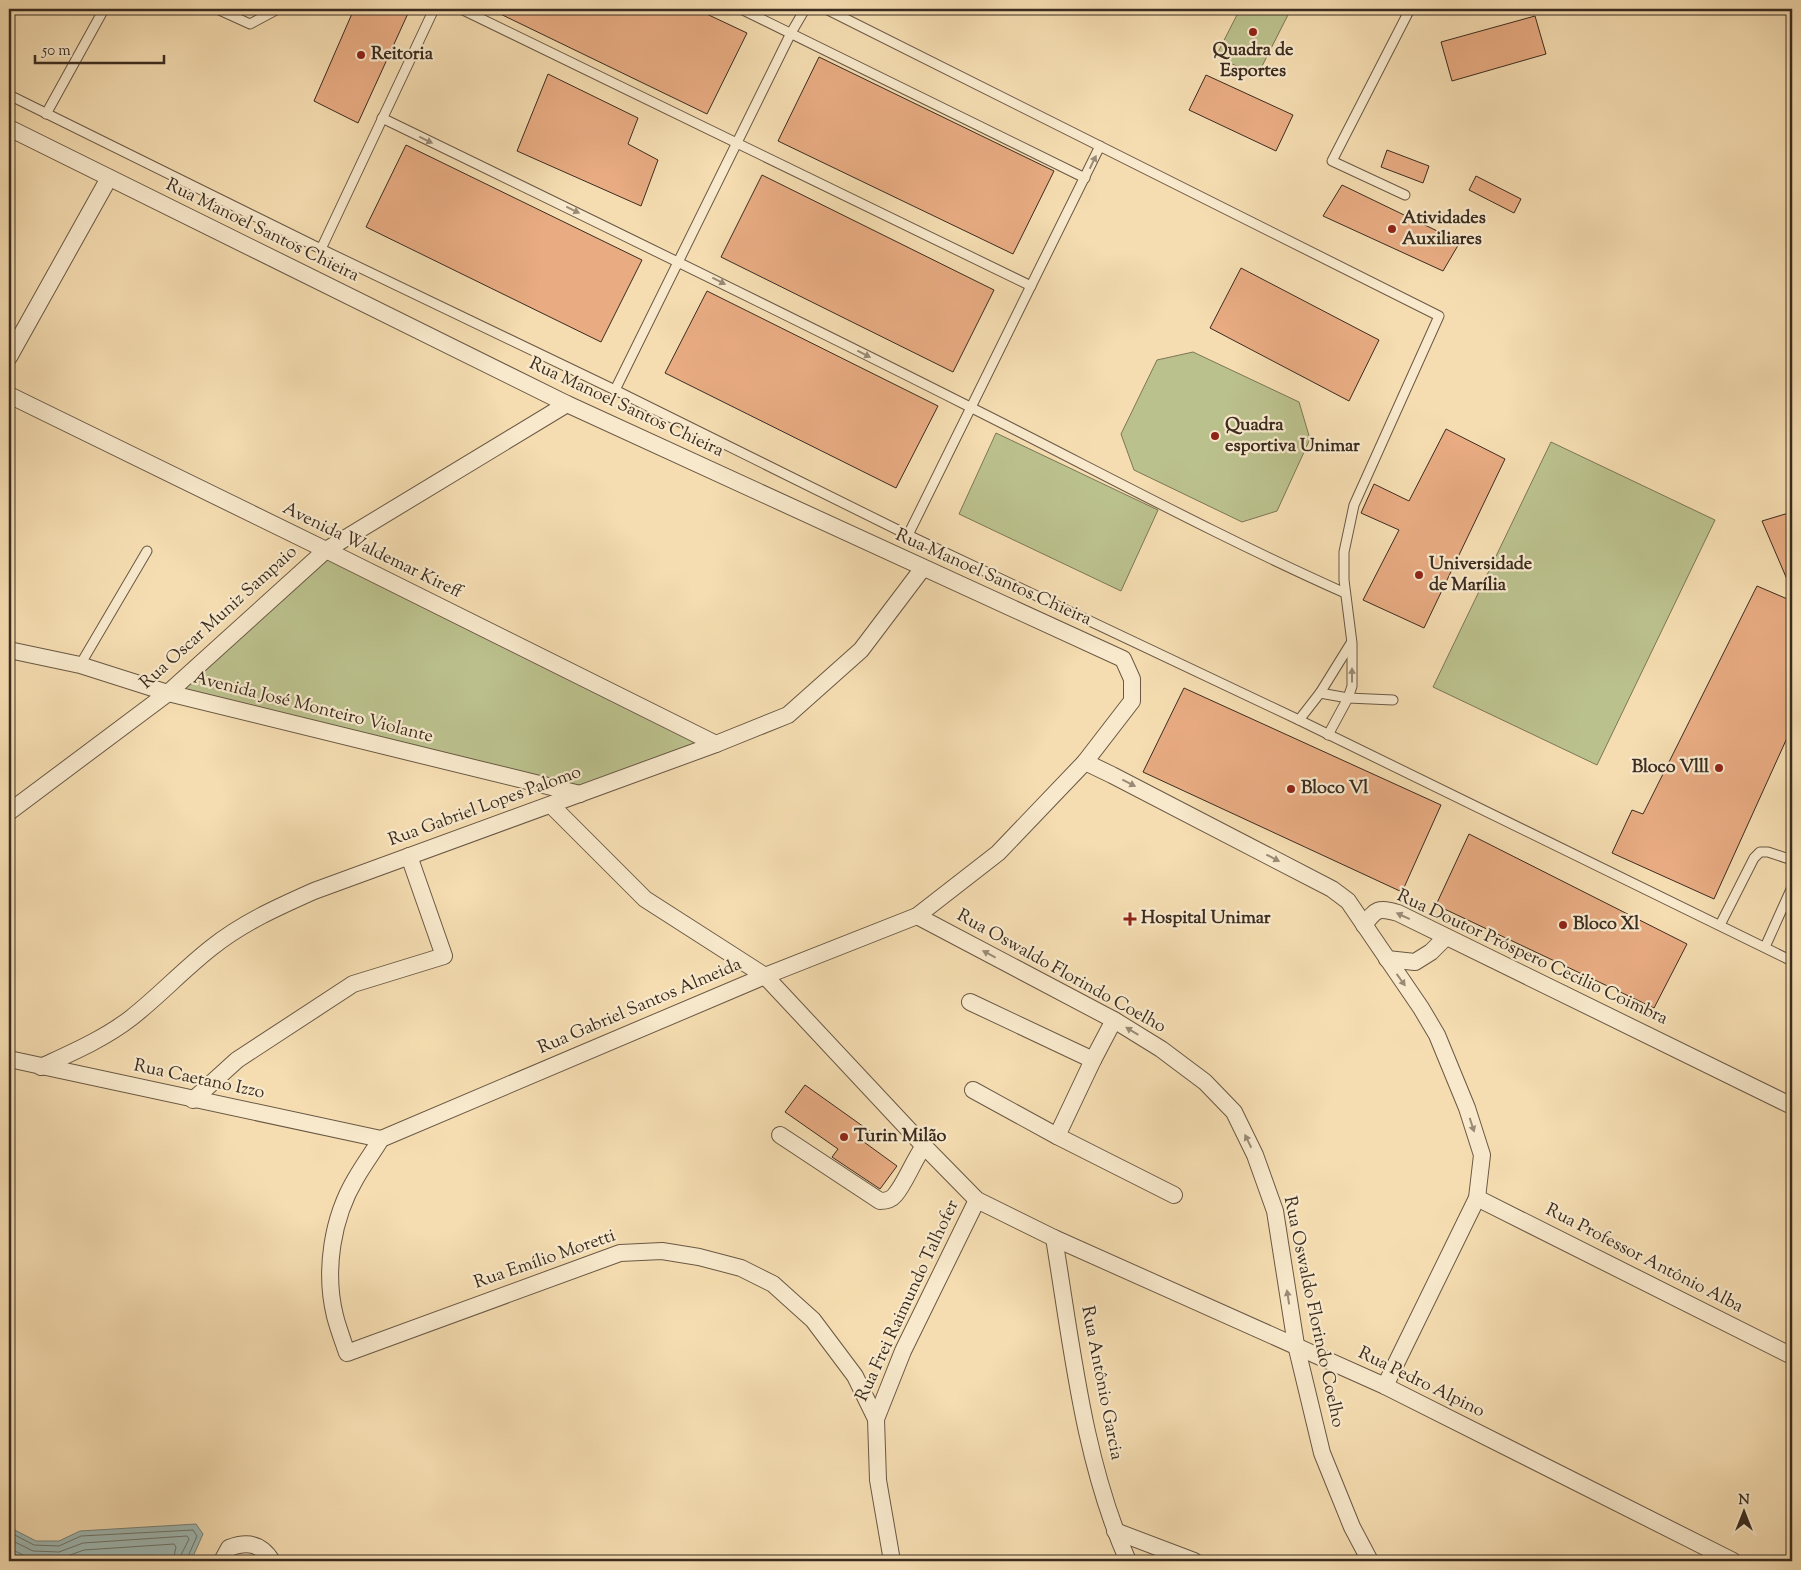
<svg xmlns="http://www.w3.org/2000/svg" width="1801" height="1570" viewBox="0 0 1801 1570" font-family="'Sorts Mill Goudy',serif">
  <style>
    .green { fill: #bbc18d; stroke: #7b7656 }
    .water { fill: #9fbab5; stroke: #778179 }
    .lines { fill: none; stroke-linecap: round; stroke-linejoin: round }
    .shore { stroke: #6d736a; stroke-width: 1 }
    .building { fill: #e8ab82; stroke: #3b2c20 }
    .service-casing { stroke: #6a5844; stroke-width: 11 }
    .minor-casing { stroke: #6a5844; stroke-width: 18 }
    .service { stroke: #f8e9cc; stroke-width: 9 }
    .minor { stroke: #f8e9cc; stroke-width: 16 }
    .oneway { fill: #9a8a76 }
    .poi-dot { fill: #8f2418; stroke: #f8e9cc; stroke-width: 2 }
    .labels { text-anchor: middle; dominant-baseline: central; stroke-width: 4.5; stroke-linejoin: round; paint-order: stroke }
    .poi-label { font-size: 18px; font-weight: bold; fill: #3b2c20; stroke: #f8e9cc; text-anchor: start }
    .street-label { font-size: 18px; fill: #3b2c20; stroke: #f8e9cc }
  </style>
  <rect width="100%" height="100%" fill="#f5ddb1"/>
  <filter id="stains"><feTurbulence type="fractalNoise" baseFrequency=".004" numOctaves="4"/><feColorMatrix values="0 0 0 0 .2 0 0 0 0 .09 0 0 0 0 .02 0 0 0 .5 -.17"/></filter>
  <radialGradient id="worn" r=".72"><stop offset=".6" stop-color="#630" stop-opacity="0"/><stop offset="1" stop-color="#630" stop-opacity=".3"/></radialGradient>
  <g class="green">
    <path d="M1240,9H1291L1257,76L1216,56Z"/>
    <path d="M1193,352L1299,402L1310,439L1277,511L1242,522L1134,470L1121,434L1157,360Z"/>
    <path d="M996,433L1158,510L1121,591L959,514Z"/>
    <path d="M1551,442L1715,520L1597,765L1433,687Z"/>
    <path d="M326,550L716,744L580,794L168,693Z"/>
  </g>
  <path class="water" d="M196,1524L203,1534L191,1561H9V1527L36,1541H59L80,1531Z"/>
  <g class="lines">
    <g class="shore">
      <path d="M9,1532L34,1545L59,1546L81,1536L193,1530L197,1536L186,1561"/>
      <path d="M9,1539L33,1551L59,1552L83,1543L187,1536L189,1539L181,1555L180,1561"/>
      <path d="M9,1548L31,1559H59L84,1550L174,1544L176,1547L173,1561"/>
    </g>
  </g>
  <g class="building">
    <path d="M354,9H410L358,123L314,101Z"/>
    <path d="M490,9H696L747,33L707,114Z"/>
    <path d="M1535,16L1546,54L1452,81L1441,42Z"/>
    <path d="M819,57L1054,171L1013,254L778,141Z"/>
    <path d="M548,74L638,118L628,144L658,160L641,206L517,151Z"/>
    <path d="M1206,75L1293,115L1276,151L1189,110Z"/>
    <path d="M406,145L642,260L601,342L366,227Z"/>
    <path d="M1387,150L1429,166L1423,183L1381,167Z"/>
    <path d="M762,175L994,290L953,372L721,257Z"/>
    <path d="M1476,176L1521,199L1514,213L1469,190Z"/>
    <path d="M1342,185L1460,242L1443,271L1323,216Z"/>
    <path d="M1241,268L1379,340L1349,401L1210,328Z"/>
    <path d="M707,291L938,406L896,488L665,373Z"/>
    <path d="M1446,429L1505,459L1424,628L1363,600L1399,530L1361,513L1374,484L1409,501Z"/>
    <path d="M1792,512V591L1762,521Z"/>
    <path d="M1757,586L1792,601V727L1714,899L1612,853L1632,810L1643,814Z"/>
    <path d="M1184,688L1441,805L1402,892L1143,772Z"/>
    <path d="M1469,834L1687,944L1654,1008L1436,905Z"/>
    <path d="M805,1085L871,1132L864,1142L897,1166L880,1189L832,1157L838,1149L785,1112Z"/>
  </g>
  <g class="lines">
    <defs>
      <g id="service">
        <path d="M217,9L250,24L278,9"/>
        <path d="M461,9L1031,286"/>
        <path d="M741,9L1085,178"/>
        <path d="M826,9L1439,316L1354,505L1344,552V580L1352,643V686L1348,698L1328,735"/>
        <path d="M1141,9H1142"/>
        <path d="M9,95L321,249L434,9"/>
        <path d="M46,114L104,9"/>
        <path d="M382,118C578,213 774,308 968,406C1094,469 1217,536 1345,593"/>
        <path d="M1405,195L1332,161L1410,9"/>
        <path d="M321,249L615,390L908,535L1100,146"/>
        <path d="M615,390L791,33L805,9"/>
        <path d="M908,535L1299,720L1792,961"/>
        <path d="M80,665L147,551"/>
        <path d="M1320,693L1348,698L1393,700"/>
        <path d="M1299,720L1320,693L1351,643"/>
        <path d="M1720,925L1754,858L1760,852H1768L1792,860"/>
        <path d="M1765,947L1792,887"/>
      </g>
      <g id="minor">
        <path d="M9,128L567,404L1123,659L1132,679V701L1085,762L998,853L917,916L765,976L381,1139C373,1152 364,1164 356,1178C332,1218 324,1271 335,1316C338,1328 343,1341 347,1353L620,1253L662,1251L699,1257L741,1268L773,1284L813,1320L855,1376L876,1419L878,1480L892,1561"/>
        <path d="M9,357L109,178"/>
        <path d="M9,395L326,550L716,744"/>
        <path d="M9,650L80,665L168,693L580,794"/>
        <path d="M1085,762L1112,775L1332,889L1348,901L1421,1008L1437,1035L1467,1108L1482,1155L1477,1198L1385,1386"/>
        <path d="M551,805L645,899L765,976L924,1146L977,1200L1054,1238L1385,1386L1733,1561"/>
        <path d="M9,812L168,693L326,550L567,404"/>
        <path d="M917,916L1114,1020L1161,1049L1205,1082L1234,1112L1255,1155L1275,1211L1296,1345L1322,1453L1352,1527L1370,1561"/>
        <path d="M1364,925C1376,909 1378,907 1398,913L1792,1106"/>
        <path d="M1387,959L1415,962L1431,952L1446,937"/>
        <path d="M970,1002L1093,1060"/>
        <path d="M9,1059L381,1139"/>
        <path d="M41,1067C71,1053 104,1039 131,1018C159,996 183,970 211,948C242,923 278,907 314,891L716,744L788,715L861,650L923,568"/>
        <path d="M973,1090L1057,1136L1174,1195"/>
        <path d="M193,1100L237,1060L353,984L444,956L409,856"/>
        <path d="M780,1135L880,1201C886,1201 891,1200 895,1195C906,1182 913,1161 924,1146"/>
        <path d="M1057,1136L1093,1060L1114,1020"/>
        <path d="M1477,1198L1792,1356"/>
        <path d="M1054,1238C1072,1346 1083,1460 1128,1561"/>
        <path d="M876,1419L903,1351L977,1200"/>
        <path d="M1115,1531L1194,1561"/>
        <path d="M222,1561L229,1548C247,1541 261,1543 272,1561"/>
      </g>
    </defs>
    <use href="#service" class="service-casing"/>
    <use href="#minor" class="minor-casing"/>
    <use href="#service" class="service"/>
    <use href="#minor" class="minor"/>
  </g>
  <defs><path id="oneway-solid" d="M-6-.8H1V-3.2L6.5 0L1 3.2V.8H-6Z" transform="scale(1.25)"/></defs>
  <g class="oneway">
    <use href="#oneway-solid" transform="translate(426 140) rotate(26)"/>
    <use href="#oneway-solid" transform="translate(1093 162) rotate(-64)"/>
    <use href="#oneway-solid" transform="translate(573 210) rotate(26)"/>
    <use href="#oneway-solid" transform="translate(719 281) rotate(27)"/>
    <use href="#oneway-solid" transform="translate(864 354) rotate(27)"/>
    <use href="#oneway-solid" transform="translate(1352 675) rotate(-90)"/>
    <use href="#oneway-solid" transform="translate(1129 783) rotate(27)"/>
    <use href="#oneway-solid" transform="translate(1273 858) rotate(27)"/>
    <use href="#oneway-solid" transform="translate(1403 916) rotate(-155)"/>
    <use href="#oneway-solid" transform="translate(989 954) rotate(-152)"/>
    <use href="#oneway-solid" transform="translate(1401 980) rotate(54)"/>
    <use href="#oneway-solid" transform="translate(1132 1031) rotate(-149)"/>
    <use href="#oneway-solid" transform="translate(1472 1125) rotate(72)"/>
    <use href="#oneway-solid" transform="translate(1248 1141) rotate(-116)"/>
    <use href="#oneway-solid" transform="translate(1288 1297) rotate(-99)"/>
  </g>
  <g class="poi-dot">
    <circle cx="1253" cy="32" r="5"/>
    <circle cx="361" cy="55" r="5"/>
    <circle cx="1392" cy="229" r="5"/>
    <circle cx="1215" cy="436" r="5"/>
    <circle cx="1419" cy="575" r="5"/>
    <circle cx="1719" cy="768" r="5"/>
    <circle cx="1291" cy="789" r="5"/>
    <path d="M1127.5 911.5h5v5h5v5h-5v5h-5v-5h-5v-5h5z"/>
    <circle cx="1563" cy="925" r="5"/>
    <circle cx="844" cy="1137" r="5"/>
  </g>
  <g class="labels">
    <g class="poi-label">
      <text x="1253" y="51" text-anchor="middle">Quadra de<tspan x="1253" dy="21">Esportes</tspan></text>
      <text x="371" y="55">Reitoria</text>
      <text x="1402" y="219">Atividades<tspan x="1402" dy="21">Auxiliares</tspan></text>
      <text x="1225" y="426">Quadra<tspan x="1225" dy="21">esportiva Unimar</tspan></text>
      <text x="1429" y="565">Universidade<tspan x="1429" dy="21">de Marília</tspan></text>
      <text x="1709" y="768" text-anchor="end">Bloco Vlll</text>
      <text x="1301" y="789">Bloco Vl</text>
      <text x="1141" y="919">Hospital Unimar</text>
      <text x="1573" y="925">Bloco Xl</text>
      <text x="854" y="1137">Turin Milão</text>
    </g>
    <g class="street-label">
      <text transform="translate(262 231) rotate(26)">Rua Manoel Santos Chieira</text>
      <text transform="translate(626 408) rotate(25)">Rua Manoel Santos Chieira</text>
      <text transform="translate(372 551) rotate(26)">Avenida Waldemar Kireff</text>
      <text transform="translate(993 578) rotate(24)">Rua Manoel Santos Chieira</text>
      <text transform="translate(219 618) rotate(-42)">Rua Oscar Muniz Sampaio</text>
      <text transform="translate(313 708) rotate(14)">Avenida José Monteiro Violante</text>
      <text transform="translate(485 807) rotate(-20)">Rua Gabriel Lopes Palomo</text>
      <text transform="translate(1532 958) rotate(25)">Rua Doutor Próspero Cecilio Coimbra</text>
      <text transform="translate(1061 972) rotate(29)">Rua Oswaldo Florindo Coelho</text>
      <text transform="translate(640 1007) rotate(-23)">Rua Gabriel Santos Almeida</text>
      <text transform="translate(199 1080) rotate(12)">Rua Caetano Izzo</text>
      <text transform="translate(1644 1259) rotate(27)">Rua Professor Antônio Alba</text>
      <text transform="translate(545 1260) rotate(-19)">Rua Emílio Moretti</text>
      <text transform="translate(908 1301) rotate(-65)">Rua Frei Raimundo Talhofer</text>
      <text transform="translate(1313 1312) rotate(78)">Rua Oswaldo Florindo Coelho</text>
      <text transform="translate(1101 1383) rotate(79)">Rua Antônio Garcia</text>
      <text transform="translate(1421 1383) rotate(26)">Rua Pedro Alpino</text>
    </g>
  </g>
  <rect width="1801" height="1570" fill="none" stroke="#f5ddb1" stroke-width="30"/>
  <rect x="10" y="10" width="1781" height="1550" fill="none" stroke="#3b2c20" stroke-width="2.5"/>
  <rect x="15" y="15" width="1771" height="1540" fill="none" stroke="#3b2c20"/>
  <g transform="translate(1744 1512)" stroke="#f8e9cc" stroke-width="4" paint-order="stroke">
  <path d="M0-4L9 19L0 12L-9 19Z" fill="#3b2c20"/>
  <text y="-8" font-size="14" font-weight="bold" text-anchor="middle" fill="#3b2c20">N</text>
  </g>
  <path d="M35 55v8h129v-8" fill="none" stroke="#3b2c20" stroke-width="2.5"/>
  <text x="42" y="55" font-size="15" fill="#3b2c20" stroke="#f8e9cc" stroke-width="4" paint-order="stroke">50 m</text>
  <rect width="100%" height="100%" filter="url(#stains)"/>
  <rect width="100%" height="100%" fill="url(#worn)"/>
</svg>
